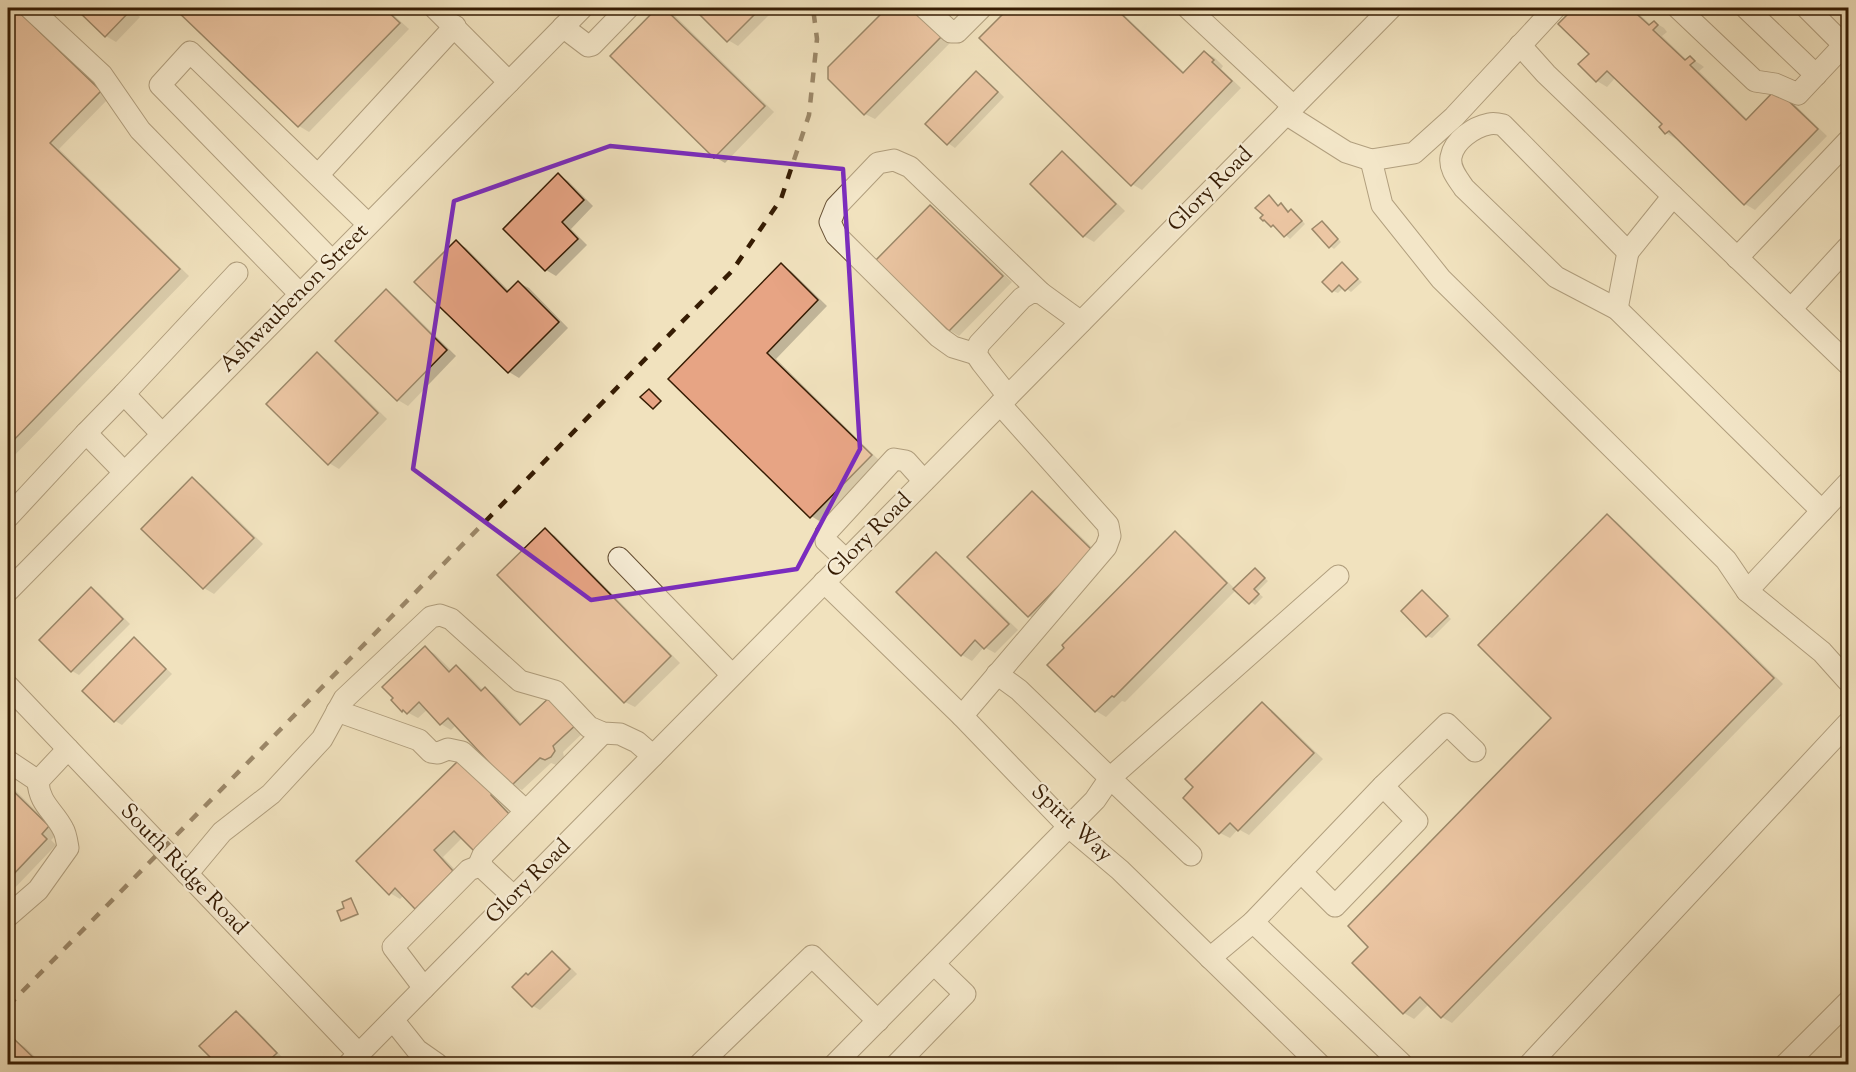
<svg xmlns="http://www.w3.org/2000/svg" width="1856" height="1072" viewBox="0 0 1856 1072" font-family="'Sorts Mill Goudy',serif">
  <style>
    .shadow { fill: #0003 }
    .building { fill: #e7a484; stroke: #361c03; stroke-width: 1.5 }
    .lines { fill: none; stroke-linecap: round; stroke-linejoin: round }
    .minor-casing { stroke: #654e32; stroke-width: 23 }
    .minor { stroke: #f6ecd5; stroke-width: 21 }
    .rail { stroke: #361c03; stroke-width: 4.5; stroke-dasharray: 10 10; stroke-linecap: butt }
    .marked { fill: none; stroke: #7b2cbf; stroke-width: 4.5; stroke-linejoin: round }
    .labels { text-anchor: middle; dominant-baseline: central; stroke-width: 4.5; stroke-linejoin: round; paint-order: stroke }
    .street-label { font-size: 22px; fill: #361c03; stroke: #f6ecd5 }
  </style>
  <rect width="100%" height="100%" fill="#f1e2be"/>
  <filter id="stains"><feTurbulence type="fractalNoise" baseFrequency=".00333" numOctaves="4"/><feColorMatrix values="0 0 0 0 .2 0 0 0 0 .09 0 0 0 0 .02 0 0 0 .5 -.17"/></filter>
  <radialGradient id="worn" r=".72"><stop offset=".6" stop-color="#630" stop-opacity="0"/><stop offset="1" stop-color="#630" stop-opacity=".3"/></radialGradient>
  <g class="shadow">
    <path d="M8,8H18L110,97L59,149L189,276L8,462Z"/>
    <path d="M77,8H130L140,17L116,42L106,36Z"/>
    <path d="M176,8H386L409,29L309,132L299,126Z"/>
    <path d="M659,8H664L671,12L774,112L725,163L715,157L612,56Z"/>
    <path d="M695,8H776L738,46L728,40Z"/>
    <path d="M889,8H913L950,43L875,119L865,114L830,79V68Z"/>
    <path d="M1011,8H1117L1185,73L1205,52L1215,58L1223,66L1221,69L1241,88L1142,190L1132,184L981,38Z"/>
    <path d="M1576,8H1633L1651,25L1654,22L1664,28L1667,32L1662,36L1687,60L1690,58L1700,64L1704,67L1699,71L1748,120L1786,96L1827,136L1755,210L1745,204L1678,137L1676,139L1666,133L1664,124L1616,77L1607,87L1597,81L1580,64L1591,53L1560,24Z"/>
    <path d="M976,73L984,77L1004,97L955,148L948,143Z"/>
    <path d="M1062,153L1072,159L1125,211L1094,242L1084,236Z"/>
    <path d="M558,175L568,181L593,206L571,229L587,245L556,276L546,270L505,229Z"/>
    <path d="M1269,197L1279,206L1281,205L1286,208L1290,213L1291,211L1296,214L1305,224L1290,239L1277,227L1276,228L1264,220Z"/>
    <path d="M930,207L940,213L1012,282L959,336L949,330Z"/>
    <path d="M1322,223L1327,225L1341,242L1334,249L1330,246Z"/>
    <path d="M456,242L466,248L510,292L519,283L529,288L568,328L519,378L509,372Z"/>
    <path d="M1342,264L1362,282L1351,292L1344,287L1338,293L1333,291Z"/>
    <path d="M781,265L791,271L827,306L776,359L881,462L821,522L811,516L670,379Z"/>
    <path d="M386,291L396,297L456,356L408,406L398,400Z"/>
    <path d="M317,354L327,360L387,419L339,469L329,463Z"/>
    <path d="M192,479L202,485L263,544L214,594L204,588Z"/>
    <path d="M1032,493L1042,499L1102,557L1039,621L1029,616Z"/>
    <path d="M1607,516L1617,522L1783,684L1452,1023L1442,1017L1429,1004L1414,1019L1404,1013L1354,963L1370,947L1553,718Z"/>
    <path d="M545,530L555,536L680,663L635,707L625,702Z"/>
    <path d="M1175,533L1185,539L1235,589L1255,569L1259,572L1268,581L1257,592L1263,597L1255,605L1236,590L1125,702L1122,701L1106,717L1096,711L1050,665Z"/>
    <path d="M936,554L946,560L1018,630L995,653L984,647L972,661L962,655Z"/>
    <path d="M91,589L99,593L130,624L79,675L72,671Z"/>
    <path d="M1423,592L1451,619L1432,638L1427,636Z"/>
    <path d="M134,639L141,644L172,674L122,725L115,721Z"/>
    <path d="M425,648L435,654L452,671L456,667L466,673L484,691L485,689L495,695L523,725L553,697L588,728L563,752L564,757L562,762L556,765L551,763L522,790L512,785L456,725L451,730L441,724L428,709L418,718L403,710Z"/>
    <path d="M1262,704L1272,710L1323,759L1249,835L1238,829L1230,838L1220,833Z"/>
    <path d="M461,761L520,821L463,837L443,857L462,877L426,913L416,907L404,895L400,899L390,893Z"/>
    <path d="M8,783L58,833L51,840L56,845L8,895Z"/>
    <path d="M351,900L359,915L344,921L342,920Z"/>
    <path d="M553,953L560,957L577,974L540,1010L533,1006Z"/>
    <path d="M236,1012L244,1017L283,1058L277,1064H219L201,1046Z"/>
    <path d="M15,1041L25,1047L42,1064H8V1048Z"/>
  </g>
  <g class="building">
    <path d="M8,8H15L101,91L50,143L180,269L8,446Z"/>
    <path d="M75,8H128L131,10L105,37Z"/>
    <path d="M174,8H384L400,23L298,127Z"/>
    <path d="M657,8H664L765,106L714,158L610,56Z"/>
    <path d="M693,8H761L727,42Z"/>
    <path d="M887,8H911L941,37L864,115L828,79V67Z"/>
    <path d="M1009,8H1115L1183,73L1204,51L1214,60L1212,62L1232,81L1131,186L979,38Z"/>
    <path d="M1574,8H1630L1649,25L1654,21L1658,25L1653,30L1685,60L1690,56L1695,61L1690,65L1746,120L1776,89L1818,129L1744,205L1669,131L1665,134L1659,127L1662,124L1607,71L1596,82L1578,64L1589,54L1558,24Z"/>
    <path d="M976,71L998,92L947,145L925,124Z"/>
    <path d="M1062,151L1116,204L1083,237L1030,184Z"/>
    <path d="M558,173L584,200L562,222L578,239L545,271L503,229Z"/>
    <path d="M1269,195L1278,206L1281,203L1288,212L1291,209L1302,221L1284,237L1273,225L1271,227L1264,220L1263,221L1260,218L1263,215L1255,208Z"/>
    <path d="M930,205L1003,276L949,331L875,261Z"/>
    <path d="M1322,221L1338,239L1329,248L1312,229Z"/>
    <path d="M456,240L507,292L518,281L559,322L508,373L414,282Z"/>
    <path d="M1342,262L1358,279L1345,291L1339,285L1332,292L1322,282Z"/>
    <path d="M781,263L818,300L767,353L872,455L810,518L668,379Z"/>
    <path d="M386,289L447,350L397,401L335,341Z"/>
    <path d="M317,352L378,413L328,465L266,404Z"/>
    <path d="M649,389L661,401L653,409L640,397Z"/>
    <path d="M192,477L254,538L203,589L141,529Z"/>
    <path d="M1032,491L1093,551L1028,617L967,557Z"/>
    <path d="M1607,514L1774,678L1441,1018L1420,997L1403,1014L1352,963L1368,947L1348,926L1551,718L1478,645Z"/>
    <path d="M545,528L671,656L624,703L497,575Z"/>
    <path d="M1175,531L1227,583L1114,697L1112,696L1095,712L1047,665L1064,648L1062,645Z"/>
    <path d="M936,552L1009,624L984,649L975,640L961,656L896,592Z"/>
    <path d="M1255,568L1265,578L1254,589L1259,594L1249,604L1233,589Z"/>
    <path d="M91,587L123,619L71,672L39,640Z"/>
    <path d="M1422,590L1448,616L1426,637L1401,611Z"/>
    <path d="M134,637L166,669L114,722L82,691Z"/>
    <path d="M425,646L449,672L456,665L481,691L485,687L520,725L552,695L579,722L553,746L555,751L551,757L545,760L540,758L511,786L448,718L440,725L419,702L407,714L403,710L402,712L391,700L393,698L382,687Z"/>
    <path d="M1262,702L1314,753L1238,831L1230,823L1219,834L1183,798L1193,787L1185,779Z"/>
    <path d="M460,759L493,793L491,795L510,815L474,851L454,831L434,850L453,871L415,909L395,888L389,895L356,861Z"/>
    <path d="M8,786L49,826L42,834L47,839L8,880Z"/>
    <path d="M351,898L358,914L341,921L337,911L344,908L342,902Z"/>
    <path d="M552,951L570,969L532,1007L512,987L526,973L528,975Z"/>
    <path d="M236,1011L277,1053L265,1064H217L199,1046Z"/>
    <path d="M14,1039L40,1064H8V1046Z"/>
  </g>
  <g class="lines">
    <defs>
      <g id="minor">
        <path d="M30,8L102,75L140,130L300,294"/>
        <path d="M435,8L509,82"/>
        <path d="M925,8L951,32H957L981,8"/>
        <path d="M1188,8L1293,106"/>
        <path d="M1678,8L1755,81L1775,84L1798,94L1844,45L1807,8"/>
        <path d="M1746,8L1816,75"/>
        <path d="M563,27L588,46L592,45L628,8"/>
        <path d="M1520,45L1546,74L1848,364"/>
        <path d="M1286,114L1346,152L1371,160L1414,153L1454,117L1555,8"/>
        <path d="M1371,160L1382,205L1441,279L1726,560L1747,591L1822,652L1848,681"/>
        <path d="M318,175L455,26"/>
        <path d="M1673,196L1628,252L1503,125C1499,124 1494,123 1489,124C1474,127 1454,140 1451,157C1449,169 1458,179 1464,188L1556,277L1617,309L1822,511"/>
        <path d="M1737,258L1848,141"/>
        <path d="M332,261L160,85L190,52L368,224"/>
        <path d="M1617,309L1628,252"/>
        <path d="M1791,309L1848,247"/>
        <path d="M976,354L953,347L939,337L836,235L830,222L836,207L878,163L894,160L910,167L1041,293"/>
        <path d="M124,394L237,273"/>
        <path d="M1008,396L982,363L976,354L979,344L1022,298L1032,292L1041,293L1081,322"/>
        <path d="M86,433L124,394L162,434"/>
        <path d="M8,517L86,433L124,472"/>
        <path d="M619,558L732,675"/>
        <path d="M846,560L826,541V533L894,459L906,461L924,481"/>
        <path d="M824,582L962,716L1069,827L1120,870L1319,1064"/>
        <path d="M8,591L582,8"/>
        <path d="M1747,591L1848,483"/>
        <path d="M8,686L359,1054"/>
        <path d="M337,711L419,740L431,752L438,753L448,749L462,752L526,811"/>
        <path d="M962,716L1106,547L1110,536L1108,525L1000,404"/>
        <path d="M8,761L38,781"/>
        <path d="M1191,855L1110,778L1338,576"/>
        <path d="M1301,872L1335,906L1417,821L1383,786"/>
        <path d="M187,874L222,832L271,794L322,739L344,699L431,617L440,615L451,619L520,681L555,691L589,727L603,733L620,734L637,742L653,756"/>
        <path d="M514,897L483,868L480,862L483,855L603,733"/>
        <path d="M8,916L38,890L68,848C67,842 66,834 63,829C54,811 39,804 38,781L68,749"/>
        <path d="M1253,922L1383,786L1447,724L1475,751"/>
        <path d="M1210,958L1253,922L1402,1064"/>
        <path d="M424,988L393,947L469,870L482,865"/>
        <path d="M393,1020L417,1050L437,1064"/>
        <path d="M349,1064L1391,8"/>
        <path d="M700,1064L812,956L878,1021"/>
        <path d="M835,1064L1095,800L1110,778L1019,690L997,674"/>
        <path d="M897,1064L965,994L934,964"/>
        <path d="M1530,1064L1848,723"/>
        <path d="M1786,1064L1848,1002"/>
      </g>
    </defs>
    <use href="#minor" class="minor-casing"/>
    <use href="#minor" class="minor"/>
    <path class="rail" d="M8,1006L732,271L781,199L809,115L817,39L813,8"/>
  </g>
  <path d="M0 0H1856V1072H0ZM610,146L843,169L860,449L797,569L591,600L413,469L454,201Z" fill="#f1e2be" fill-opacity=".55" fill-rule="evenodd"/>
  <path class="marked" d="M610,146L843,169L860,449L797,569L591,600L413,469L454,201Z"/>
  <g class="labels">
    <g class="street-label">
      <text transform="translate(1211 190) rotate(-45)">Glory Road</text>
      <text transform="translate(295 299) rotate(-45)">Ashwaubenon Street</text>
      <text transform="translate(870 536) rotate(-45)">Glory Road</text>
      <text transform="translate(1071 824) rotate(43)">Spirit Way</text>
      <text transform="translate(183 870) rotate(46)">South Ridge Road</text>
      <text transform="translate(529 882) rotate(-45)">Glory Road</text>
    </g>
  </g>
  <rect width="1856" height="1072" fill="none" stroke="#f1e2be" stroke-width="30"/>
  <rect x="9" y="9" width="1838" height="1054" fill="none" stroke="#361c03" stroke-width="3"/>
  <rect x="15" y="15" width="1826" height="1042" fill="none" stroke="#361c03" stroke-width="1.5"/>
  <rect width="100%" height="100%" filter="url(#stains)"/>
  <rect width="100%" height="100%" fill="url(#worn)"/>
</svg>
